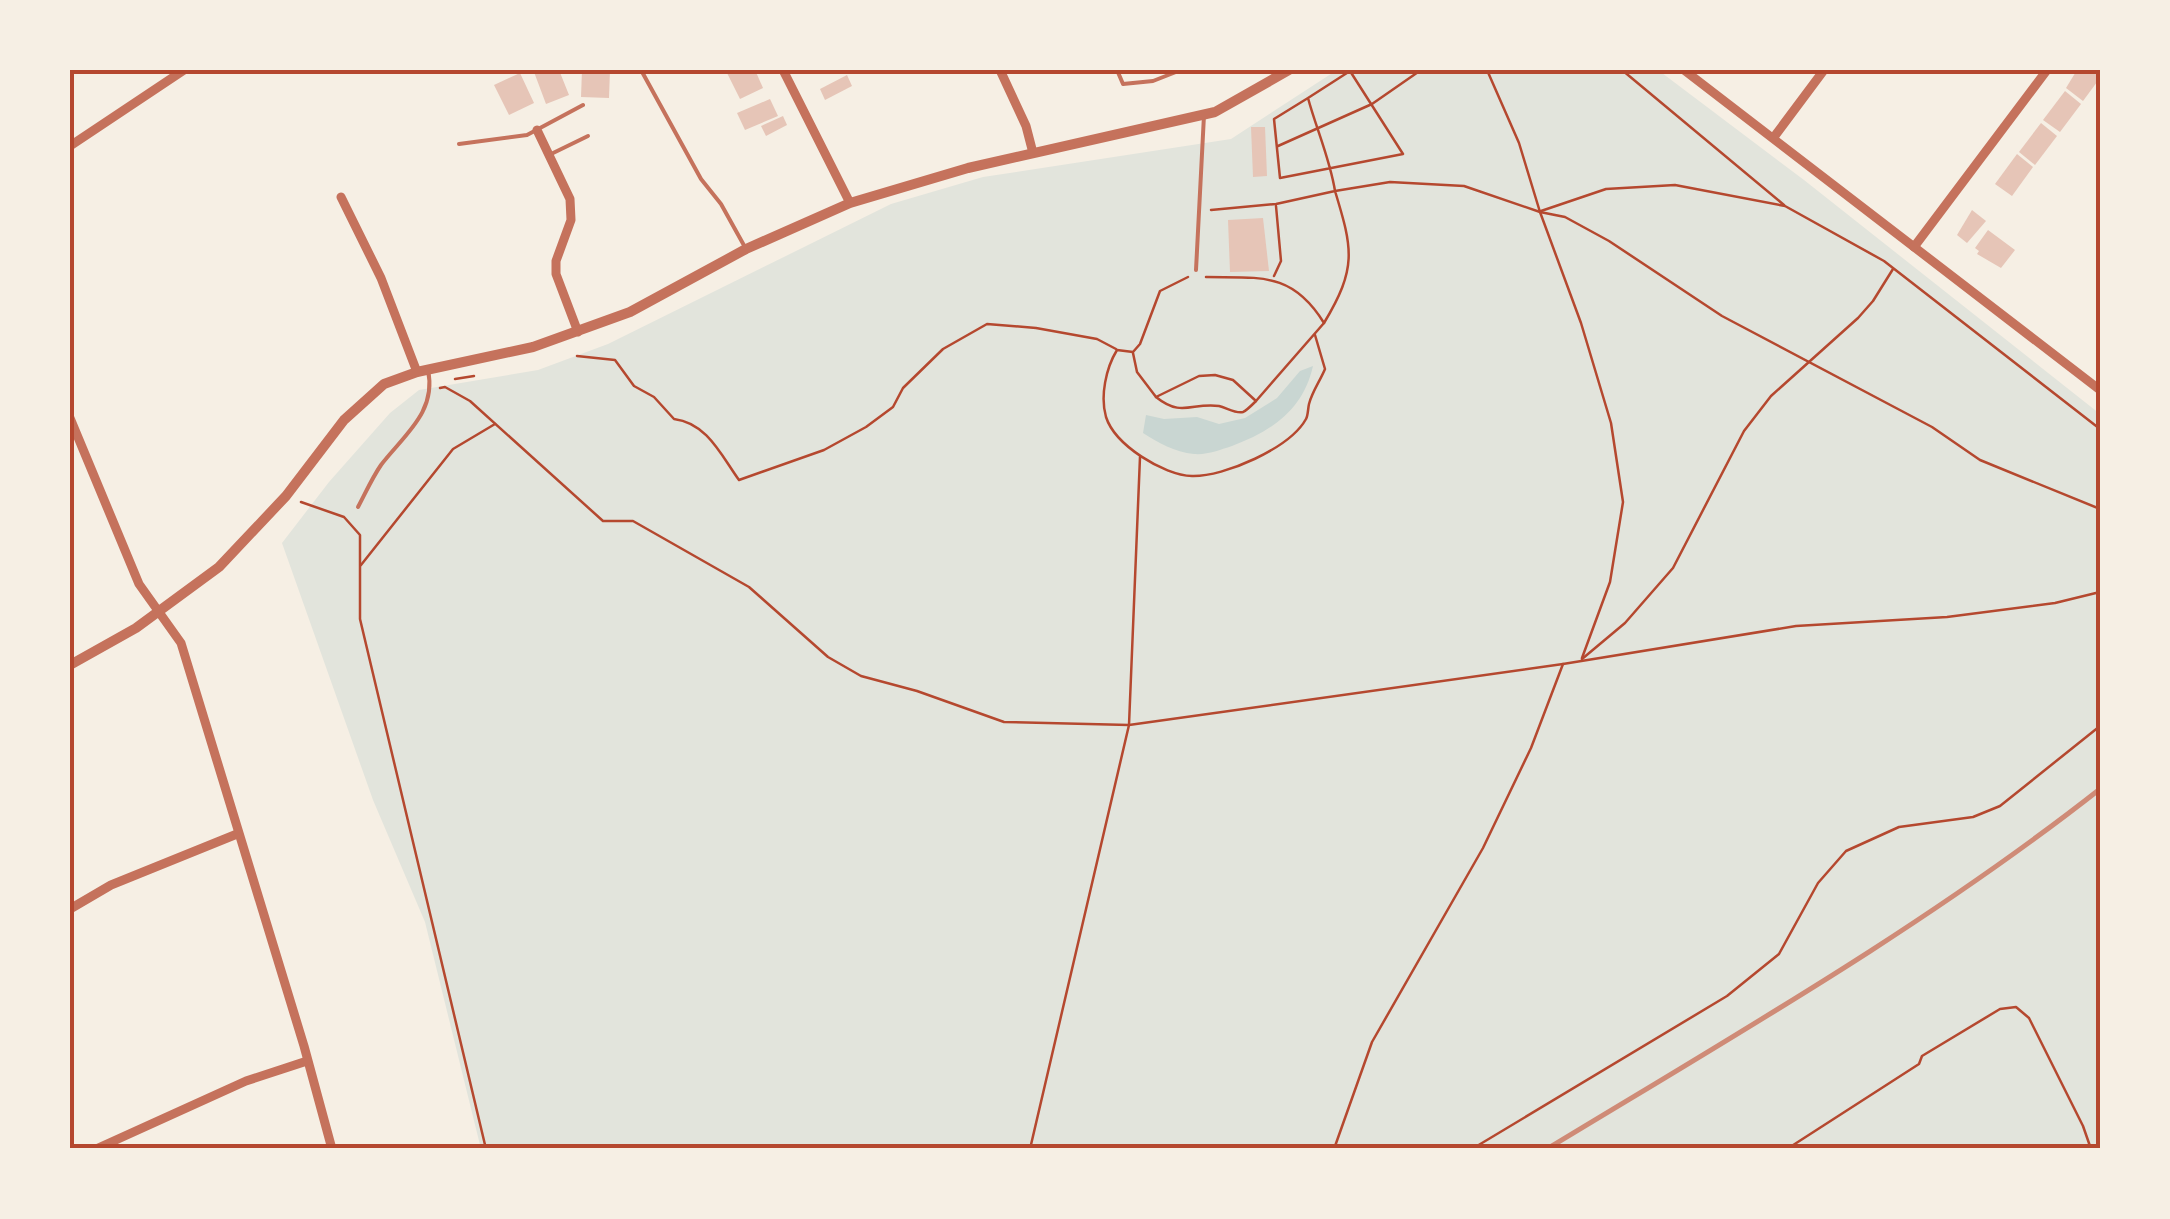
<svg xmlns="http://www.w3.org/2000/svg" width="2170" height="1219" viewBox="0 0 2170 1219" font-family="Roboto,sans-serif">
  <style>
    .green { fill: #e2e4dc }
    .water { fill: #c9d6d2 }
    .building { fill: #e6c5b7 }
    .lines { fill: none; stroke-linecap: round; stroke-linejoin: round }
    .path { stroke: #b5482f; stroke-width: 2.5 }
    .service { stroke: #c5725c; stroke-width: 4 }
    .minor { stroke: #c5725c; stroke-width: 9 }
    .tertiary { stroke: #c5725c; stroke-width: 10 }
    .rail { stroke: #cf8b77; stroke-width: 5 }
    .neatline { fill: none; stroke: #b5482f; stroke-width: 4 }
  </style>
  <rect width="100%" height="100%" fill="#f6efe4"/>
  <path class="green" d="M1337,70H1658L1804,180L2100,414V1149H481L425,922L373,800L282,543L329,482L390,413L419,390L538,370L608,344L891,204L983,177L1231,139Z"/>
  <path class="water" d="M1313,366C1303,410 1272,431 1232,446C1219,450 1208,455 1194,454C1174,452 1159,443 1143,433L1146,415L1164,419L1197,417L1219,424L1245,418L1277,398L1300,371Z"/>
  <g class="building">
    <path d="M540,70H559L569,95L546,104L534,72Z"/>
    <path d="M582,70H610L609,98L581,97Z"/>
    <path d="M733,70H755L763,88L740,99L727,73Z"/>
    <path d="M2077,70H2100V78L2083,101L2066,88Z"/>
    <path d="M520,73L534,103L509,115L494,85Z"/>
    <path d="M847,75L852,86L825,100L820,89Z"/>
    <path d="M2065,91L2081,104L2060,132L2043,120Z"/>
    <path d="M770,99L778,116L745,130L737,113Z"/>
    <path d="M783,116L787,125L766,136L761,126Z"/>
    <path d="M2041,123L2057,136L2035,165L2019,152Z"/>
    <path d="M1251,127H1265L1267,176L1253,177Z"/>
    <path d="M2017,154L2033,167L2012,196L1995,184Z"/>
    <path d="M1972,210L1986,221L1967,243L1957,235Z"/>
    <path d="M1263,218L1269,271L1230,272L1228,220Z"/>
    <path d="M1988,230L2015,250L2001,268L1977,254L1979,251L1975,248Z"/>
  </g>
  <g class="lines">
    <g class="path">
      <path d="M1487,70L1519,143L1540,212L1581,323L1611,423L1623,502L1610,582L1582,658"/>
      <path d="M1622,70L1784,205"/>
      <path d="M1278,146L1372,104L1421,70"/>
      <path d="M1211,210L1276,204L1335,191C1330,159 1316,128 1308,98L1350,71L1403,154L1280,178L1274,119L1308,98"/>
      <path d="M1541,211L1606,189L1675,185L1785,206L1884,261L2100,429"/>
      <path d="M1274,276L1281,261L1276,206"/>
      <path d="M1188,277L1160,291L1140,344L1133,352L1117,350C1106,368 1100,396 1106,417C1115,445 1163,475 1192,476C1224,477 1290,448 1306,419C1308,416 1308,408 1309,404C1312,392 1320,381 1325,369L1315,335"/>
      <path d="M1206,277C1259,278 1292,271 1324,323L1256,401"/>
      <path d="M1324,323C1357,268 1353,250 1335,191L1390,182L1464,186L1540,212L1565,217L1609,241L1722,316L1932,427L1980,460L2100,509"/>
      <path d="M1133,353L1137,372L1156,397"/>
      <path d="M577,356L615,360L634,386L654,397L674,419C707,423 721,455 739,480L824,450L866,427L893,407L903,388L943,349L987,324L1036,328L1097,339L1116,349"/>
      <path d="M1215,375L1233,380L1256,401C1254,403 1246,411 1243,412C1236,414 1227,408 1219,406C1192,402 1182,418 1156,397L1199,376Z"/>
      <path d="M455,379L474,376"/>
      <path d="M440,388L445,387L470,401L603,521H633L749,587L828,657L861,676L917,691L1004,722L1129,725L1563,664L1796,626L1947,617L2055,603L2100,592"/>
      <path d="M301,502L344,517L360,535V619L486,1149"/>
      <path d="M361,565L453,449L495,424"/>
      <path d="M1582,659L1625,623L1673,568L1744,431L1771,396L1858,318L1873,301L1893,269"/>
      <path d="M1030,1149L1129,725L1140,457"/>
      <path d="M1334,1149L1372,1042L1483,848L1531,748L1563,664"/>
      <path d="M1472,1149L1727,996L1779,954L1818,883L1846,851L1899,827L1973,817L2000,806L2100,726"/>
      <path d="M1787,1149L1919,1064L1922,1056L2000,1009L2016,1007L2029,1018L2083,1126L2091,1149"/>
    </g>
    <g class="service">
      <path d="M641,70L701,179L721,204L746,249"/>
      <path d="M1117,70L1123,84L1153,81L1181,70"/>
      <path d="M459,144L527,135L583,105"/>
      <path d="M549,155L588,136"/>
      <path d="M1196,270L1204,115"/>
      <path d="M358,507C365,494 372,478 381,465C404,435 437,412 428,370"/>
    </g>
    <g class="minor">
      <path d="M783,70L850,203"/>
      <path d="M1000,70L1026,126L1033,153"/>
      <path d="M1684,70L2100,390"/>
      <path d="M537,130L570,199L571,220L556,261V274L578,332"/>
      <path d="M1774,137L1824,70"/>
      <path d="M70,146L184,70"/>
      <path d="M341,197L381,278L417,372"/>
      <path d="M1914,247L2047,70"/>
      <path d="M70,418L139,584L181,643L304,1046L332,1149"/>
      <path d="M70,909L111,885L237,834"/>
      <path d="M96,1149L246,1081L307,1061"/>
    </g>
    <path class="tertiary" d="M70,665L136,628L219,567L286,496L344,420L384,384L417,372L533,347L630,312L746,249L850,203L968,168L1215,112L1289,70"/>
    <path class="rail" d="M1547,1149C1735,1035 1927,925 2100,789"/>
  </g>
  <rect width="2170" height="1219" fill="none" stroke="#f6efe4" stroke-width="145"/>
  <rect x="72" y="72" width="2026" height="1074" class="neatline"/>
</svg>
